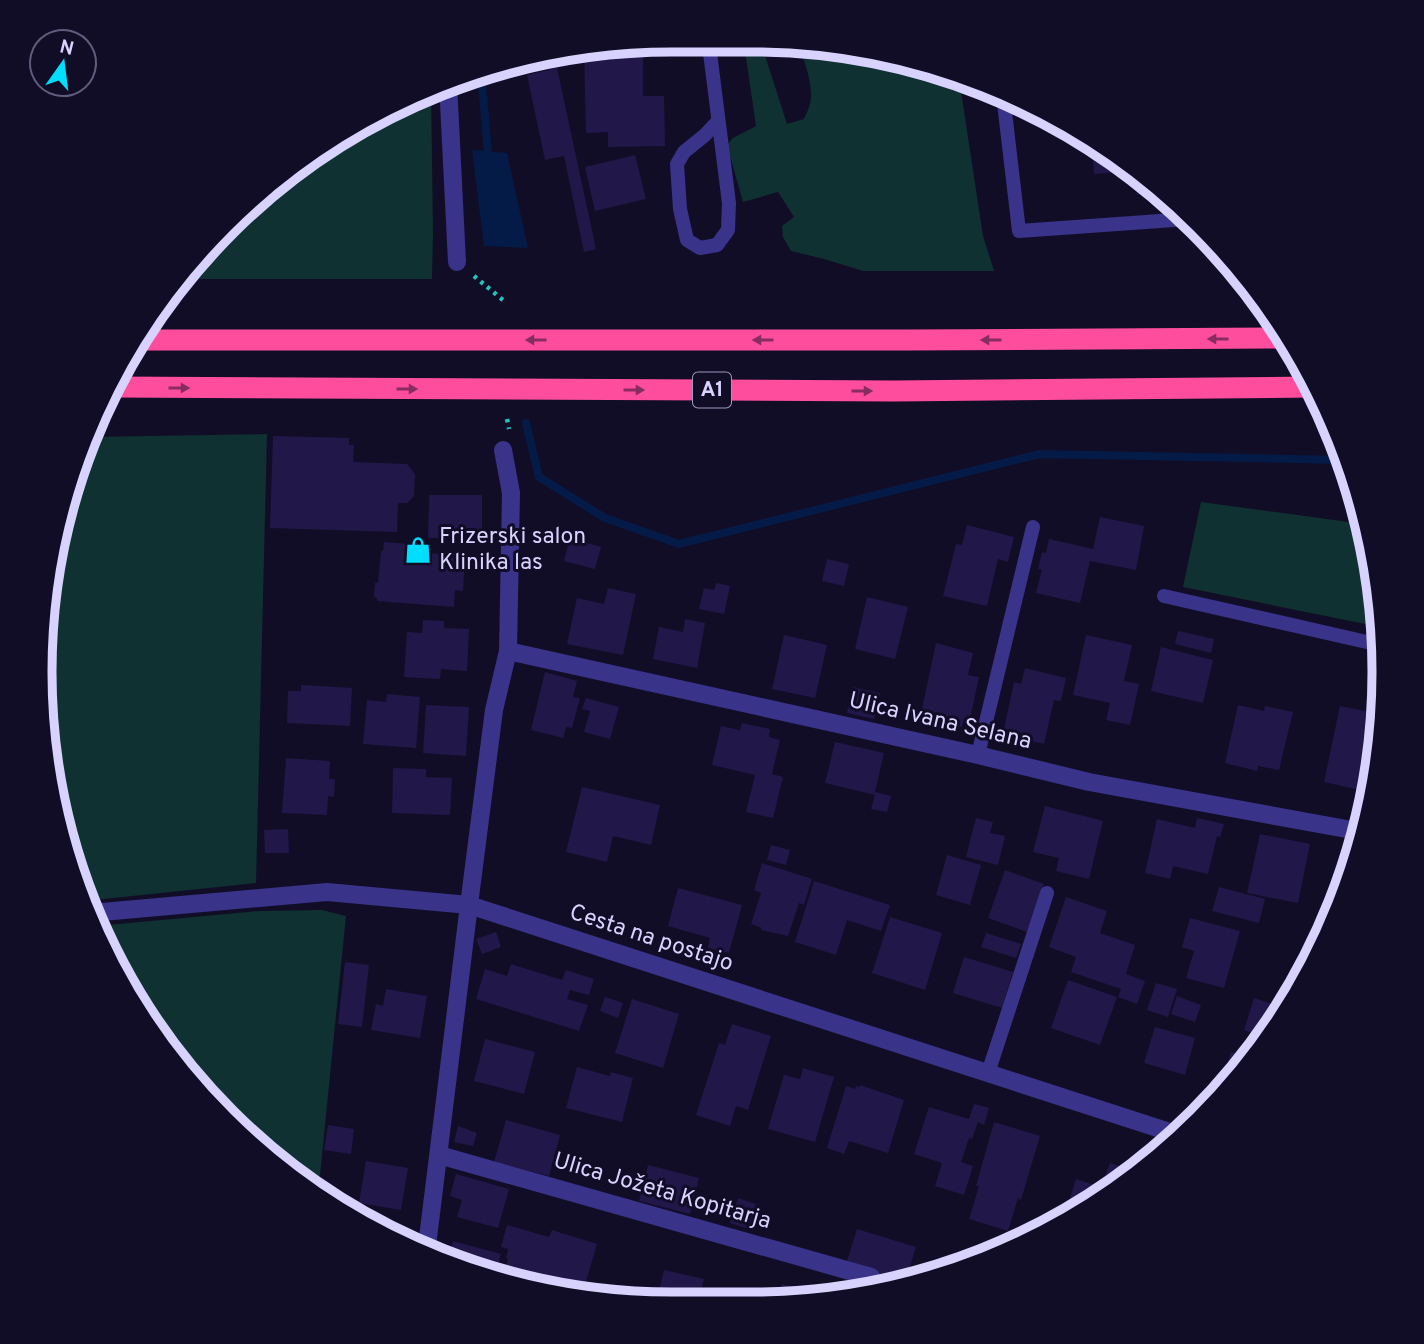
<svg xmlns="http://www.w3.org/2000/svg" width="1424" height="1344" viewBox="0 0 1424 1344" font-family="Overpass,sans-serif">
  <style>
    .green { fill: #0f3131 }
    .water { fill: #051b47 }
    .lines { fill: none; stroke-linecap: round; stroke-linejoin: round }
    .stream { stroke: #051b47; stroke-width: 8 }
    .building { fill: #221749 }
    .path { stroke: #23c2bd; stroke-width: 4.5; stroke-dasharray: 3.5 5; stroke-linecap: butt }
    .service { stroke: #39338a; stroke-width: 14 }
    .minor { stroke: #39338a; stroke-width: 18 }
    .motorway { stroke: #ff4d9d; stroke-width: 21 }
    .oneway { fill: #882d62 }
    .labels { text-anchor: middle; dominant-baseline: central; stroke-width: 6; stroke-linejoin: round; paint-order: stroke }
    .shield { fill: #120d26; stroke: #9d97be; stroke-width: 2 }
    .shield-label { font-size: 21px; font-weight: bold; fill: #d8d2ff }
    .poi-label { font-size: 23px; fill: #d8d2ff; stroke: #120d26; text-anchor: start }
    .street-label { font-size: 23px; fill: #d8d2ff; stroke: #120d26 }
    .rim { fill: none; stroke: #d8d2ff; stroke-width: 9 }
  </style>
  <rect width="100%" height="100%" fill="#120d26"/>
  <g class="green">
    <path d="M797,42L916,62L959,78L983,236L994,271H863L824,259L791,251L783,237L782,226L794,217L778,192L743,202L727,145L733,138L756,126L744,44L761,43L787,124L804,119C807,112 811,105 811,97C812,81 803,56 797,42Z"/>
    <path d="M431,88L433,234L432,279H180L197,255L321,147Z"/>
    <path d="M267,434L256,883L85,901L74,875L46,754V590L74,469L88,437Z"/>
    <path d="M1201,502L1363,524L1378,590L1380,627L1183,587Z"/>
    <path d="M322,910L346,916L318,1195L197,1089L125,988L97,926L260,911Z"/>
  </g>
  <path class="water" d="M472,150L507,153L528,248L484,246Z"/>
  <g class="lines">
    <g class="stream">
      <path d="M481,73L488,152"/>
      <path d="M526,423L539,477L605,518L679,544L1040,454L1346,460"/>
    </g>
  </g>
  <g class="building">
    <path d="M643,48V96H664L665,146L608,147V132L586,133L584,51Z"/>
    <path d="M557,68L596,249L584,252L564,156L545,160L527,75Z"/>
    <path d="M1092,143L1136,171L1094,174Z"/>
    <path d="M635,155L646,199L595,211L585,167Z"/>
    <path d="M273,436L349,438V445H354L353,462L407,464L415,474L414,496L407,503H398L397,532L270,528Z"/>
    <path d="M429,495H482V538H428Z"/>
    <path d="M1100,517L1144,526L1136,570L1090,561L1080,603L1036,593L1042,570L1038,569L1042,552L1046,553L1049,539L1093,549Z"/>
    <path d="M967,525L1014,537L1008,562L998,559L987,606L943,596L956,544L962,545Z"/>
    <path d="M570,538L601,547L595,569L564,561Z"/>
    <path d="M384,542L421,545L420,559L423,553L441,554L442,557L465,558L463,591L455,590L454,607L377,601V598L374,597L375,583H378L381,551H383Z"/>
    <path d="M827,559L849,564L844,586L822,581Z"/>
    <path d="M716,583L730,586L724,614L699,609L704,588L714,590Z"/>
    <path d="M608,588L636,594L623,655L567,644L577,598L604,604Z"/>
    <path d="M867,597L908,607L895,659L855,649Z"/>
    <path d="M685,619L705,623L697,668L653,659L659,627L683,632Z"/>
    <path d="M423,620L444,621V628L469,629L467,671L441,669L440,679L404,677L407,632L422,633Z"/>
    <path d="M1178,631L1214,639L1211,653L1175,644Z"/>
    <path d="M784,635L827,645L815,698L772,689Z"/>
    <path d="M1086,635L1132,645L1124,681L1139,684L1130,725L1106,720L1110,703L1073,695Z"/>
    <path d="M936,643L973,653L968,675L979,677L970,719L964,718L962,727L920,718Z"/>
    <path d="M1161,647L1213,660L1203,703L1151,691Z"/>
    <path d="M1025,668L1066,678L1061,701L1054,700L1044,744L1003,734L1014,682L1021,684Z"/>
    <path d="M545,672L577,681L573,697L580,698L572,728L566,727L563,738L531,730Z"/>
    <path d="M301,685L352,688L350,726L287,723L288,691H301Z"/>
    <path d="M852,687L880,693L874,719L847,713Z"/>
    <path d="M387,694L420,697L416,748L363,744L367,700L386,702Z"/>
    <path d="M586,698L619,707L610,739L584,732L590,711L582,709Z"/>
    <path d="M426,705L469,707L466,756L423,753Z"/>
    <path d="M1238,705L1264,711L1265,706L1293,712L1279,770L1258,766L1257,771L1225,763Z"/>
    <path d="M1340,706L1375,713L1369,743L1377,744L1369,792L1324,782Z"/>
    <path d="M742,723L770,729L769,737L780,740L772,774L783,777L773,818L746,812L755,775L712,765L721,726L740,730Z"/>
    <path d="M835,742L884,753L875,792L891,796L887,812L871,809L875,795L825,783Z"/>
    <path d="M286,758L330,761L329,779H335L334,797L328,796L327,815L282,813Z"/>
    <path d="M393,768L426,769V777L452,778L450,815L392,813Z"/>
    <path d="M582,787L660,805L651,845L613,836L607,862L566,852Z"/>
    <path d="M1045,806L1103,821L1089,879L1056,871L1059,858L1033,852Z"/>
    <path d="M976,818L993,822L990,833L1005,836L998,865L966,857Z"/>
    <path d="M1197,818L1224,824L1220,837L1217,836L1208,874L1173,866L1170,879L1145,873L1157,819L1195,828Z"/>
    <path d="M288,829L289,853H265L264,830Z"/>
    <path d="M1260,834L1310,844L1298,903L1247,893Z"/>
    <path d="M771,845L790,850L786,865L767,860Z"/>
    <path d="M947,855L981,865L970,905L936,895Z"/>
    <path d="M762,863L812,879L804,905L799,903L788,936L761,930L762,928L751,924L761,893L754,890Z"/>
    <path d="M1005,870L1044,884L1027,932L988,918Z"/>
    <path d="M814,881L890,905L881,931L847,920L836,955L795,942Z"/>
    <path d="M1219,887L1265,899L1259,923L1212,911Z"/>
    <path d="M678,888L742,905L729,953L708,948L710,938L668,926Z"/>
    <path d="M1066,897L1107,911L1100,933L1135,945L1126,974L1145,981L1137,1004L1118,997L1121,989L1071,972L1076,957L1049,947Z"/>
    <path d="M890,917L942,933L925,990L872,973Z"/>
    <path d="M1190,918L1240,931L1224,988L1186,978L1194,951L1182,947Z"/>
    <path d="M496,932L501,947L482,954L476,939Z"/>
    <path d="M986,933L1021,944L1016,958L981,947Z"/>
    <path d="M964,957L1013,972L1002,1008L953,993Z"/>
    <path d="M345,962L369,965L362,1027L338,1024Z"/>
    <path d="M511,964L562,980L566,970L594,979L589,995L570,990L567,999L588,1005L579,1031L476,999L485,969L507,976Z"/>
    <path d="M1068,980L1117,997L1100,1045L1051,1028Z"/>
    <path d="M1156,983L1177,989L1168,1017L1147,1010Z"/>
    <path d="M386,989L427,996L420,1038L371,1030L376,1004L383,1006Z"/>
    <path d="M1177,996L1201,1005L1195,1022L1171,1014Z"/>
    <path d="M605,997L623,1003L618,1018L600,1011Z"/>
    <path d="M1254,998L1284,1008L1265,1037L1244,1030Z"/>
    <path d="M632,999L679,1014L663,1068L615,1053Z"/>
    <path d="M732,1024L771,1036L748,1110L736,1106L730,1126L696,1115L719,1043L725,1045Z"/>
    <path d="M1155,1027L1195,1038L1185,1075L1144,1063Z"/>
    <path d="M485,1039L535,1052L524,1094L474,1081Z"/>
    <path d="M1231,1052L1251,1059L1226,1086L1221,1085Z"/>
    <path d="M577,1067L610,1076L611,1072L633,1078L622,1122L566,1108Z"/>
    <path d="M803,1068L834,1077L815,1142L768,1129L784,1075L800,1079Z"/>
    <path d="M860,1085L904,1100L888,1153L849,1141L844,1154L827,1148L846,1086L855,1089L856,1086L860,1087Z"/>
    <path d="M974,1104L989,1108L984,1125L978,1122L972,1139L969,1138L961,1162L973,1166L964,1195L935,1186L942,1163L914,1154L929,1107L969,1119Z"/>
    <path d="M506,1120L560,1135L549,1176L494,1162Z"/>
    <path d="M994,1122L1040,1136L1021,1200L1018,1198L1008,1231L969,1219L979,1186H976Z"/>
    <path d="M328,1125L354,1129L351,1154L324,1150Z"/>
    <path d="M458,1126L477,1133L473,1146L454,1142Z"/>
    <path d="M366,1161L408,1168L401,1210L359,1203Z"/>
    <path d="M1110,1163L1135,1171L1072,1216L1065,1214L1076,1179L1101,1187Z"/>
    <path d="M648,1165L699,1178L690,1214L639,1201Z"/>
    <path d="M456,1174L509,1189L498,1228L457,1217L462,1200L450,1196Z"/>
    <path d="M738,1198L756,1204L749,1229L730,1223Z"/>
    <path d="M507,1225L549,1237L552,1230L597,1244L582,1295L549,1292L503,1278L508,1259L506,1258L508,1249L501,1247Z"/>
    <path d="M857,1229L916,1247L905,1282L846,1264Z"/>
    <path d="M453,1241L501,1254L495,1275L448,1261Z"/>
    <path d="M664,1270L704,1279L698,1303H692L658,1294Z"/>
    <path d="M782,1284L827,1298V1299L777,1300Z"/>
  </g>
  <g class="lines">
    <g class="path">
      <path d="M474,276L503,300"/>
      <path d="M507,419L509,429"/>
    </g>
    <g class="service">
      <path d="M709,45L729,203L728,230L717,245L700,248L687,240L680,209L677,164L684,152L705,135L718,121"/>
      <path d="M1003,95L1019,231L1188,219"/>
      <path d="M1164,596L1380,645"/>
      <path d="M978,755L1033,527"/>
      <path d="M988,1073L1047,893"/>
    </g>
    <g class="minor">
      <path d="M448,83L457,262"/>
      <path d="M508,651L978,755L1089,782L1363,832"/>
      <path d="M91,913L327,892L469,905L1179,1135"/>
      <path d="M439,1155L871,1277"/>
      <path d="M426,1254L469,905L494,710L508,651L511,493L503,450"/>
    </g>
    <g class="motorway">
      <path d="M136,340H906L1286,338"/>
      <path d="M111,387L894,391L1313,387"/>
    </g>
  </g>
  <defs><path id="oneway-solid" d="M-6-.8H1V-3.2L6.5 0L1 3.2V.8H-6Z" transform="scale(1.75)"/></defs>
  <g class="oneway">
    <use href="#oneway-solid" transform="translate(1218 339) rotate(180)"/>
    <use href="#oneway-solid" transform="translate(536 340) rotate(-180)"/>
    <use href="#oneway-solid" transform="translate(763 340) rotate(-180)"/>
    <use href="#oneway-solid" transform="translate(991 340) rotate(180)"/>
    <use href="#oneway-solid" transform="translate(179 388)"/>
    <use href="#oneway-solid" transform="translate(407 389)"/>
    <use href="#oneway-solid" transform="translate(634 390)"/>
    <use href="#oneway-solid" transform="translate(862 391)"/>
  </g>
  <defs>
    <symbol id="shop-bare" viewBox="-9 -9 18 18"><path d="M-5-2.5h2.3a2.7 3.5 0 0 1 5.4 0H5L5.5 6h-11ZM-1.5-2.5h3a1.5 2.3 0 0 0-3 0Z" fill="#00ddfd" stroke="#120d26" stroke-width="2.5" paint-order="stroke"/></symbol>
  </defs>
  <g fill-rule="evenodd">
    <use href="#shop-bare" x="399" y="531" width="38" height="38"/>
  </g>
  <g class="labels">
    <rect class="shield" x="693" y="372.5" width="38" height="35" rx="5"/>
    <g class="shield-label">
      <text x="712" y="390">A1</text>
    </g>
    <g class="poi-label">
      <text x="439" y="537">Frizerski salon<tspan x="439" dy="26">Klinika las</tspan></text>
    </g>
    <g class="street-label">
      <text transform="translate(940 722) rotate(13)">Ulica Ivana Selana</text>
      <text transform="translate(651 939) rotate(18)">Cesta na postajo</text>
      <text transform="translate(662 1192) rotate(16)">Ulica Jožeta Kopitarja</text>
    </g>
  </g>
  <path d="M0 0H1424V1344H0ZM672 52H752A620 620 0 0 1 1372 672V672A620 620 0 0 1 752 1292H672A620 620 0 0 1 52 672V672A620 620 0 0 1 672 52Z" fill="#120d26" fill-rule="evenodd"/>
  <path class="rim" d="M672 52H752A620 620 0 0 1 1372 672V672A620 620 0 0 1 752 1292H672A620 620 0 0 1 52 672V672A620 620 0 0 1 672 52Z"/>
  <g transform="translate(63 63) rotate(14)"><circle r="33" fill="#120d26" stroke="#615c7d" stroke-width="2"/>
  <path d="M0-5L12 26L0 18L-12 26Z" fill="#00ddfd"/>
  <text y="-10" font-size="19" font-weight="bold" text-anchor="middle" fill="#d8d2ff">N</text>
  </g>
</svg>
